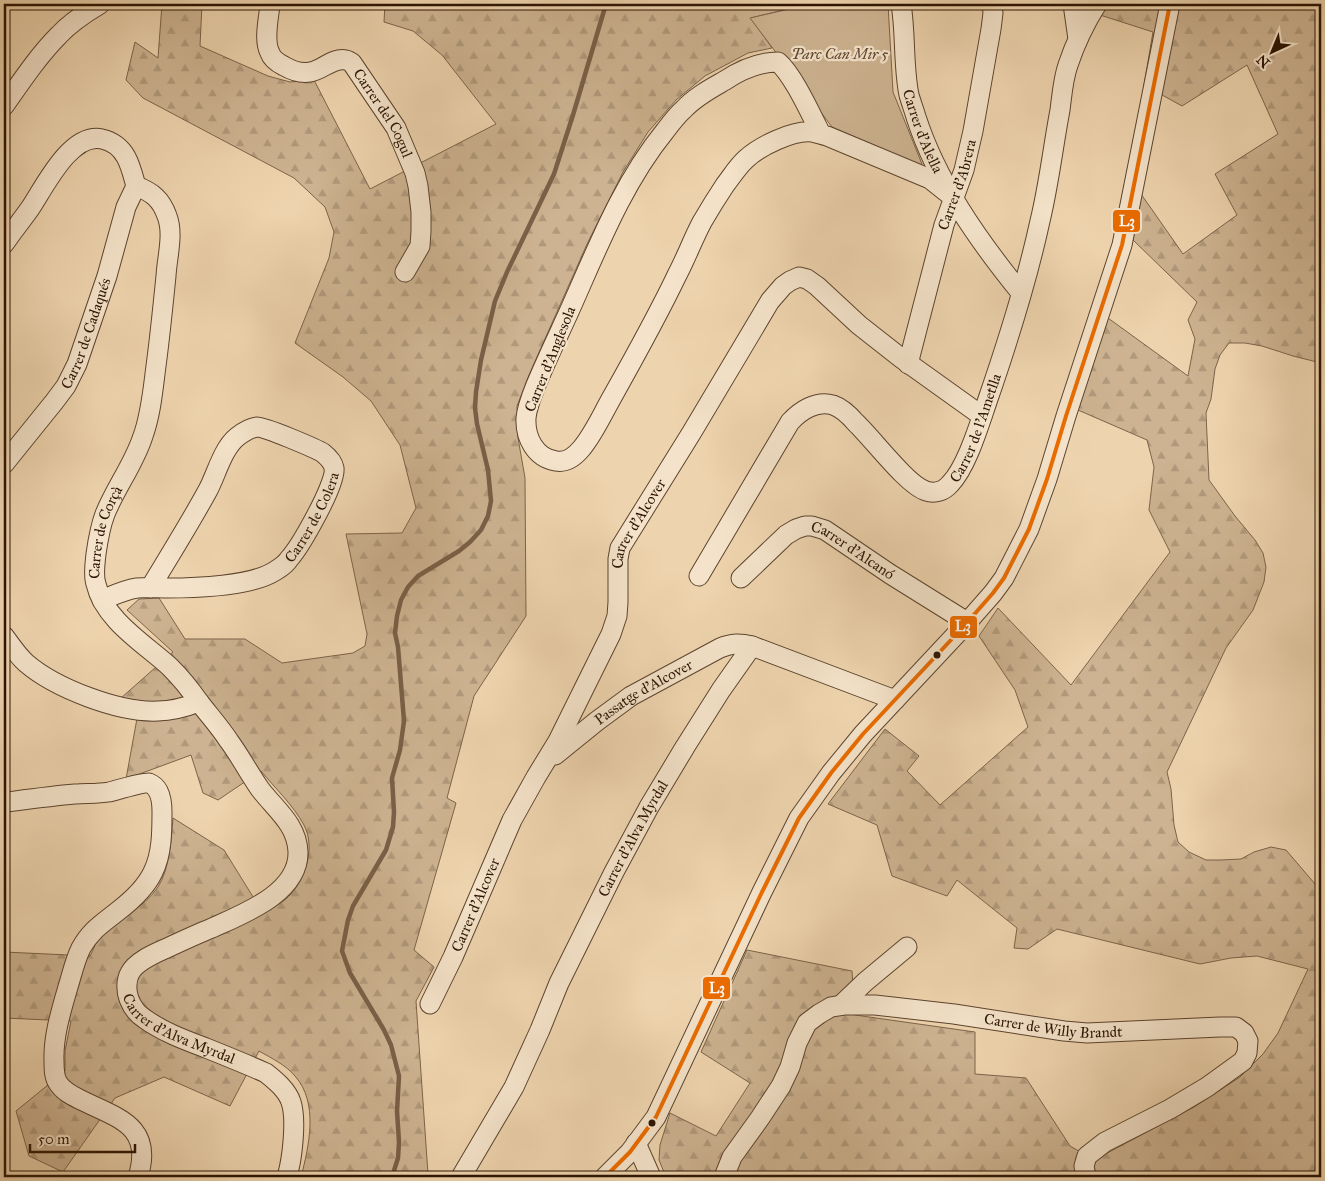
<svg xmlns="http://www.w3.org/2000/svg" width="1325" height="1181" viewBox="0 0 1325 1181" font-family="'IM FELL Great Primer',serif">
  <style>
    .forest { fill: url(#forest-firs); stroke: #7c644a }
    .park { fill: #cdb391; stroke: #7c644a }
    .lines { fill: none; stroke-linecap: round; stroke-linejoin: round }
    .stream { stroke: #796047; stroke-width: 4.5 }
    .minor-casing { stroke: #5c442e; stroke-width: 21 }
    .minor { stroke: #f4e3ca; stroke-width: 19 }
    .bus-1-casing { stroke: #f4e3ca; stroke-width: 8 }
    .bus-1 { stroke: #ea6c00; stroke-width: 4 }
    .bus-dot { fill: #2c1403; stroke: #f4e3ca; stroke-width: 2 }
    .labels { text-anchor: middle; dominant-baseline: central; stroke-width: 4.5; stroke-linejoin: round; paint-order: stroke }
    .park-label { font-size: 15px; font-style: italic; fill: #5c442e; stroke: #f4e3ca }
    .street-label { font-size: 15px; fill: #2c1403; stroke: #f4e3ca }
    .line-badge { stroke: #f4e3ca; stroke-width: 2 }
    .badge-label { font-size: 14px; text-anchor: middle; font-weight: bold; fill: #fff }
  </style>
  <defs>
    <pattern id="forest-firs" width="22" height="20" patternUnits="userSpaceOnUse" patternTransform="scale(1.25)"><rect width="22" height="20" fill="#cdb391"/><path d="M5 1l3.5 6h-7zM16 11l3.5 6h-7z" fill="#b0997b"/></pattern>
  </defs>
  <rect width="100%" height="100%" fill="#eed4ae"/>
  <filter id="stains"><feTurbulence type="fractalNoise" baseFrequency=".004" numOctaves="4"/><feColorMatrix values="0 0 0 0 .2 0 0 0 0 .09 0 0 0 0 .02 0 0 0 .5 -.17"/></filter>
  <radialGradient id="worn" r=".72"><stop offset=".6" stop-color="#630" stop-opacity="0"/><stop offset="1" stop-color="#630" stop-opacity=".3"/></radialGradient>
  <g class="forest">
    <path d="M162,4H202L200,46L268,76L290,82L314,80L370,189L496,124L442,55L413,31L384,22L385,4H808L751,18L772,48L748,53L705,76L676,100L648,132L623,172L588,242L529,375L517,406L518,438L525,478L526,616L474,696L447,798L456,803L414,950L434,967L416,1001L428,1174L431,1177H301C309,1146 319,1103 295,1076C286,1065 271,1058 259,1051L230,1106L164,1077L115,1098L63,1172L29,1156L16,1111L65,1071V1051L71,1021L4,1018V952L90,956C94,949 96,940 102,935C119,918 144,908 158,887C170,867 171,841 173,818L224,850L263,913C273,908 284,902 291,894C307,876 315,846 304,825C293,805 275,788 261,771L218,800L203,793L191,755L126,779L140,702L121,698L173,652L127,610L139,599L159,598L185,639H245L282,663L353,653L365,646L367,634L346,534L402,533L416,508L400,445L371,401L343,377L295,343L329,258L334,232L325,207L294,178L143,98L126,80L135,42L158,58Z"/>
    <path d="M1107,4H1321V363L1293,356L1262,346L1245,343H1229L1220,355L1215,369L1211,399L1206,413L1209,480L1235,516L1255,540L1263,553L1266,567L1264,582L1253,610L1226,648L1167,772L1171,789L1174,825L1178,842L1189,852L1206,860H1221L1241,859L1254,852L1271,847L1286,850L1321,891V1177H666L659,1160L660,1145L670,1113L716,1136L750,1083L701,1052L747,950L852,971L855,1015L975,1032V1074L1026,1078L1070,1146L1094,1160L1194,1107L1240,1077L1263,1054L1278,1033L1308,969L1257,956L1231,958L1200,964L1057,929L1028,949L1014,948L1017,928L957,880L947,896L892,876L877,825L828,804L885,729L919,756L907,771L940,805L1028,727L1015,690L979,636L998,608L1071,685L1170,552L1149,510L1154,467L1147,440L1078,410L1108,318L1188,376L1195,339L1188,320L1197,302L1133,240L1141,194L1183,254L1237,215L1215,174L1278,134L1247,65L1182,106L1144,85L1153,32L1100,15Z"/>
  </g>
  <path class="park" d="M811,4H888L893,92L922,164L920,165L832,127L750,18Z"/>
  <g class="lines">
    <path class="stream" d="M392,1177L398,1158L399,1142L397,1111L399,1076L391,1045L384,1030L350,973L342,951L348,920L353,906L386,850L393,827L394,812L392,778L400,750L404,721L398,647L395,633L397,616L401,600L408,587L418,576L459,551L470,542L481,530L488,516L491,501L488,470L477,424L475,408L476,392L481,360L495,301L507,272L554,174L573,115L606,4"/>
    <defs>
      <g id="minor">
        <path id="s1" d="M270,4C269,18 263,40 270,53C272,59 278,63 284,66C291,70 301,74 310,72C321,71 333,57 346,60C348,60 350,62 352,63L396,128L415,173L418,186L421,212V231L420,246L405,272"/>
        <path id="s2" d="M901,4C906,34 903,65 909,95C911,102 914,110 916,117C937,182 978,240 1021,293"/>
        <path d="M1073,4L1078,39"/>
        <path d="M4,106C21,82 38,56 59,35C71,22 85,13 100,4"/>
        <path d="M821,134C811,115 794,76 778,62C759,62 739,71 724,81C710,89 695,97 684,109C677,115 671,123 665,131C621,185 596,252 568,314C557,338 546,361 536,385C532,395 527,407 526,418C525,437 535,458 556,461C566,463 575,456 581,449C593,435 602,415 611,399C634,358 657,317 677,275C686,258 693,239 702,222C709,210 717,197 725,185C732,176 738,166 746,159C760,146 793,130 812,132C817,133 822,135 827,136L930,179L954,198"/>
        <path d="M4,244C12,232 22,220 31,207C45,186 71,132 102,139C112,141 121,148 126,157C131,166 133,176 136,186"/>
        <path id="s3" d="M908,364L944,225L964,170L973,131L991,29L993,13L992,4"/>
        <path id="s4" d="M4,464L54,402L66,386L77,364L107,276L126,207L136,186"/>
        <path id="s5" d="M699,576L790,422C800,411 816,400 833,405C842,408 850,416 856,423C873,439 907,485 926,491C935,494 944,491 950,484C967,467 980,422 988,399C1008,341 1027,281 1040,221C1049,184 1053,147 1060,110C1062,95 1063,79 1068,65C1075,44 1085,23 1097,4"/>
        <path id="s6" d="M741,578L786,535L796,529L805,526H812L825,530L890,574L967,622"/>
        <path id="s7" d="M102,600C114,595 124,590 137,588C147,587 158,588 167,588C195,588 252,586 275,571C280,568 286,564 289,559C300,547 337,483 334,468C333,463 328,457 323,453C317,449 263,426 257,427C250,428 242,433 237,437C223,448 216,475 208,490C190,523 170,555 150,588"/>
        <path id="s8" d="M4,636C11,645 17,655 26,663C55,688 119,713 158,711C172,711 186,707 199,702C190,689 181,678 170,667C145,644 104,620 96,584C93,575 95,564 96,554C98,540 100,527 105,514C116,487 134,464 143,436C151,414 153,389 156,366C160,336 163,306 166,276C167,257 174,234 167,216C161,199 152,192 136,186"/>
        <path id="s9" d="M199,702C209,715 220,727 229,741C240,756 249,773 260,789C275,809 297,824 298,852C299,893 243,914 212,928C197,934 182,941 167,948C156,953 136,961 130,973C126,980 126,991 129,999C132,1007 137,1014 145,1019C163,1032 185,1040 206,1048C226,1056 246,1064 266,1073C276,1081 287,1090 291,1102C297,1120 292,1160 287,1177"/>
        <path id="s10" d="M555,755L597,721L631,696L720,648C732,643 740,643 752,646"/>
        <path d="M7,802C30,799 52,796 75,794C86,793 97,794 109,792C117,790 144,782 149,783C160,787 162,802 162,812C162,831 162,854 153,872C146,887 131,901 118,911C103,923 91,930 81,948C75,960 72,974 68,987C61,1011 53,1037 54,1061C54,1069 54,1077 58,1083C63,1091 71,1095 79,1099C117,1118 154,1125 138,1177"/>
        <path id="s11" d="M430,1004L453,957L512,820L536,777L558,741L611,634L617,616L618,602V559L620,548L692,432L770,301L783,286L790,281L799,277L807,279L817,286L859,325L901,358L982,416"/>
        <path d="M841,1005L865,982L907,947"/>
        <path d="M636,1143L651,1177"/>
        <path id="s12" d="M461,1177L514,1087L540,1030L559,983L614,872L649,807L685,747L721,690L752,646L895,700"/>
        <path d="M605,1177L630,1152L656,1117L762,892L799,818L831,773L863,734L964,626L993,593L1004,578L1029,529L1047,479L1066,416L1122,245L1170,4"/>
        <path id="s13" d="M724,1177L732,1157L760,1118L781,1086L790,1067L797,1043L807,1023L819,1014L831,1007L844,1005H875L954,1014L1064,1031L1087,1033L1220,1027H1236L1244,1033L1248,1041L1247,1053L1243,1061L1207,1087L1170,1109L1105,1142L1087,1156L1084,1166L1086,1177"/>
      </g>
    </defs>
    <use href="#minor" class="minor-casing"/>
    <use href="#minor" class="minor"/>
    <defs>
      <path id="bus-1" d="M605,1177L630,1152L656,1117L762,892L799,818L831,773L863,734L964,626L993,593L1004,578L1029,529L1047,479L1066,416L1122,245L1170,4"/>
    </defs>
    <use href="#bus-1" class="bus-1-casing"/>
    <use href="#bus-1" class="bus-1"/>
  </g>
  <g class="bus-dot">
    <circle cx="937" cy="655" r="4.5"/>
    <circle cx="652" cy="1123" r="4.5"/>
  </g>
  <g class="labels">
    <g class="park-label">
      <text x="840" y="54">Parc Can Mir 5</text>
    </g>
    <g class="street-label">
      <text stroke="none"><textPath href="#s1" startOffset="201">Carrer del Cogul</textPath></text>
      <text stroke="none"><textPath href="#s2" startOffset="130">Carrer d'Alella</textPath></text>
      <text stroke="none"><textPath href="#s3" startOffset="186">Carrer d'Abrera</textPath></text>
      <text stroke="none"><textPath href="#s4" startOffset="156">Carrer de Cadaqués</textPath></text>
      <text transform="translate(550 359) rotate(-68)">Carrer d'Anglesola</text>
      <text stroke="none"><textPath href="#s5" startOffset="444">Carrer de l'Ametlla</textPath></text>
      <text stroke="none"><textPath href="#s7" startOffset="244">Carrer de Colera</textPath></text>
      <text stroke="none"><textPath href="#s11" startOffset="529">Carrer d'Alcover</textPath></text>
      <text stroke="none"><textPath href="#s8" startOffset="432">Carrer de Corçà</textPath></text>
      <text stroke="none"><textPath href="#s6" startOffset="138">Carrer d'Alcanó</textPath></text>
      <text stroke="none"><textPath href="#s10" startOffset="109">Passatge d'Alcover</textPath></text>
      <text stroke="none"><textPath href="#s12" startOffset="380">Carrer d'Alva Myrdal</textPath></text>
      <text stroke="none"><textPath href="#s11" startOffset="109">Carrer d'Alcover</textPath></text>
      <text stroke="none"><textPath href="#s9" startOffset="484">Carrer d'Alva Myrdal</textPath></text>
      <text stroke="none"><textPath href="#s13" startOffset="429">Carrer de Willy Brandt</textPath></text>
    </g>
  </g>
  <g class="line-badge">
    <rect x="1112" y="209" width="29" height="24" rx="5" fill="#ea6c00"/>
    <rect x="949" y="615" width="29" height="24" rx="5" fill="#ea6c00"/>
    <rect x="702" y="976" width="29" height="24" rx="5" fill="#ea6c00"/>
  </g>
  <g class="badge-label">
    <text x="1127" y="226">L3</text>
    <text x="963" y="631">L3</text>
    <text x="717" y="993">L3</text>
  </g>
  <rect width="1325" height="1181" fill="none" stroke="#eed4ae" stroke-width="20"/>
  <rect x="5" y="5" width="1315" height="1171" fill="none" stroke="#2c1403" stroke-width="2.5"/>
  <rect x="10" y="10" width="1305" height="1161" fill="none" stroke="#2c1403"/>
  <g transform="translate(1272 52) rotate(224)" stroke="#f4e3ca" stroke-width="4" paint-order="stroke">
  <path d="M0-4L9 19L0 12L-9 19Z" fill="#2c1403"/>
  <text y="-8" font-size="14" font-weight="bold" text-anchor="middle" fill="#2c1403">N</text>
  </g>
  <path d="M30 1144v8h105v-8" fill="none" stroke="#2c1403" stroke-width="2.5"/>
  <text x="38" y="1144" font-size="15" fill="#2c1403" stroke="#f4e3ca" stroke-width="4" paint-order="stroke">50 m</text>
  <rect width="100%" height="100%" filter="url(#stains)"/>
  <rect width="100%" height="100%" fill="url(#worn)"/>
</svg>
